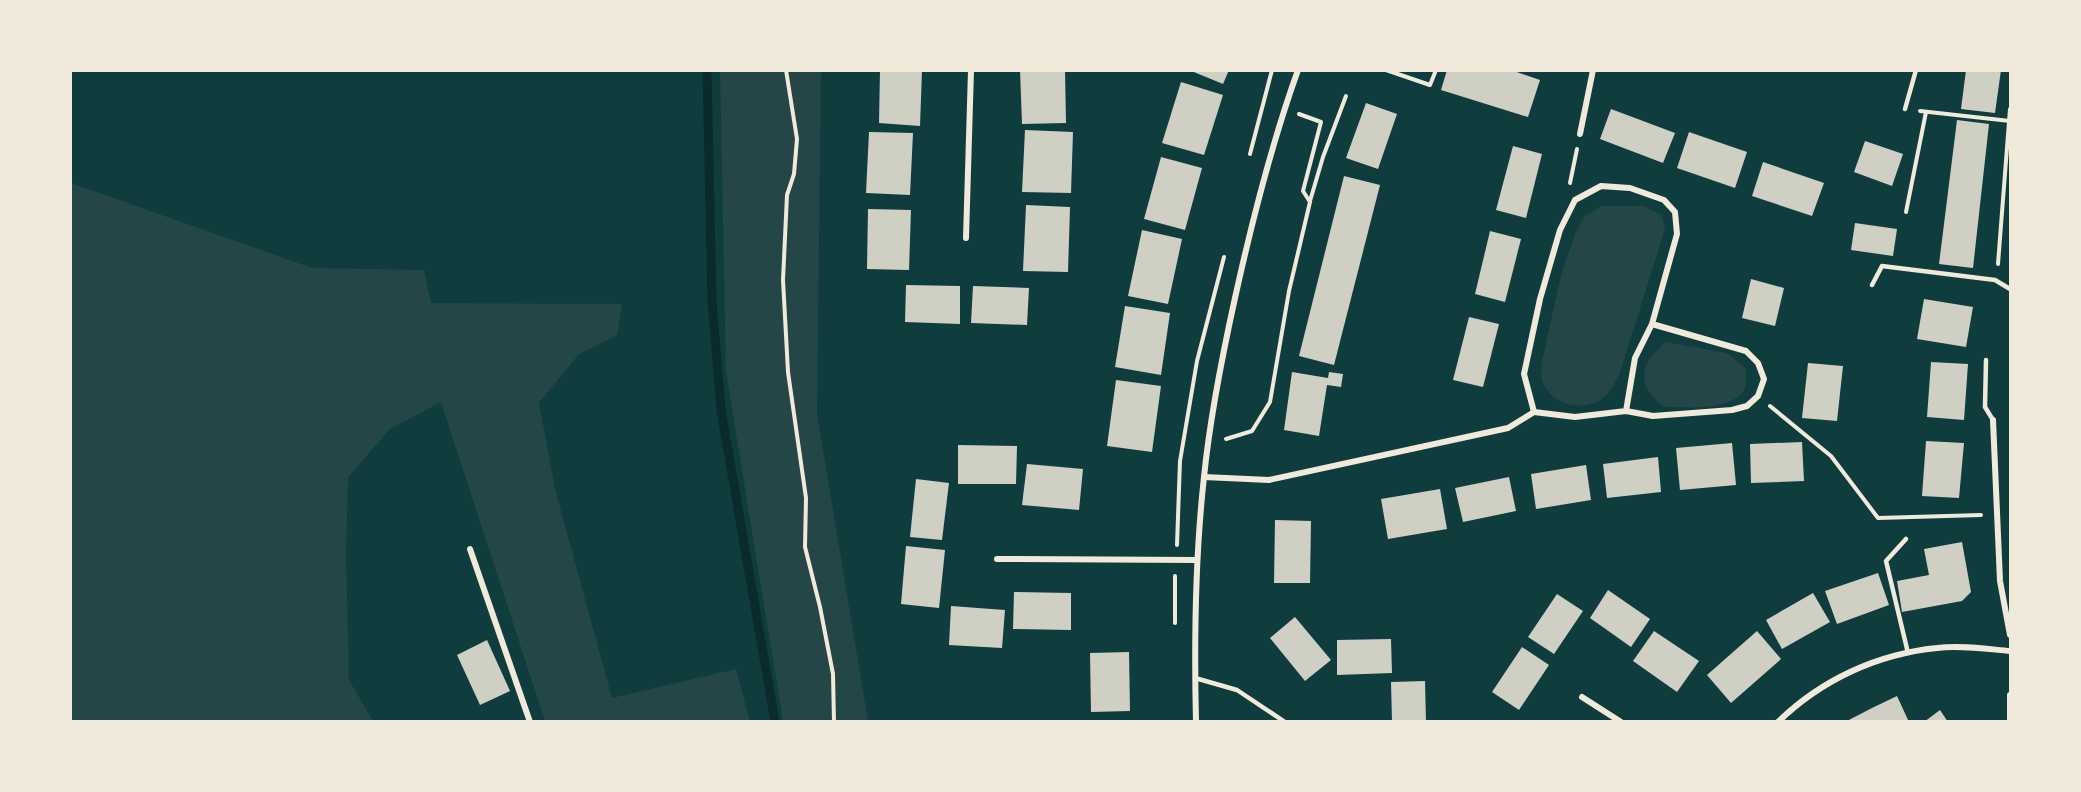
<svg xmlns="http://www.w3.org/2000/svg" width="2081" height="792" viewBox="0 0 2081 792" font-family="Manrope,sans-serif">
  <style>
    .green { fill: #244646 }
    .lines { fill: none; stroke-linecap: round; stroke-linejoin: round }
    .stream { stroke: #0a2a2b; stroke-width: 9 }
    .building { fill: #cfcfc3 }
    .path { stroke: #f1e9da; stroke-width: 4 }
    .service { stroke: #f1e9da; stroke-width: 4.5 }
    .minor { stroke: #f1e9da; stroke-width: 6 }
  </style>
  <rect width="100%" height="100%" fill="#0f3d3e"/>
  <g class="green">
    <path d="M720,71H821L817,414L868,721H783L726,372Z"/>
    <path d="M71,183L312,268L424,270L431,303L622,304L617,335L578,355L539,403L555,489L612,698L736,669L750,721H545L441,402L390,429L348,477L346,554L349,680L373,721H71Z"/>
    <path d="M1602,206H1644L1662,215L1665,229L1620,372C1615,383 1609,396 1597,402C1577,411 1549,403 1542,380C1541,376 1542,370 1541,366L1562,271L1576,232L1584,217Z"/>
    <path d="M1666,342L1727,353L1746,369C1746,374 1747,383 1745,388C1734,412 1686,407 1664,407C1635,384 1639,364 1666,342Z"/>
  </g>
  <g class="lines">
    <path class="stream" d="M707,70L712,302L721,410L775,722"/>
  </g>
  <g class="building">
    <path d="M880,70H922L920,126L879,123Z"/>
    <path d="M1020,70H1065L1066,123L1022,124Z"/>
    <path d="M1189,70H1229L1223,84Z"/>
    <path d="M1447,70H1511L1540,80L1528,117L1441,90Z"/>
    <path d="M1966,70H2001L1995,113L1961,109Z"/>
    <path d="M1181,82L1223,95L1204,155L1162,143Z"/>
    <path d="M1366,103L1397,114L1378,169L1346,158Z"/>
    <path d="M1611,109L1675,133L1663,163L1600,139Z"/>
    <path d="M1957,120L1989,124L1973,268L1939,264Z"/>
    <path d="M1025,130L1073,132L1071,193L1022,192Z"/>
    <path d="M869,132L913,133L910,195L866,193Z"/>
    <path d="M1689,132L1747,152L1735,188L1677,168Z"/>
    <path d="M1865,141L1903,154L1892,186L1854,172Z"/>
    <path d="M1513,146L1542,154L1526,218L1496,210Z"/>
    <path d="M1161,157L1202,168L1185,230L1144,219Z"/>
    <path d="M1763,162L1824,183L1812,216L1752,196Z"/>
    <path d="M1344,176L1380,185L1334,365L1299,356Z"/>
    <path d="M1026,205L1070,207L1068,272L1023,271Z"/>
    <path d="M868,209L911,210L909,270L867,269Z"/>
    <path d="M1855,223L1897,229L1893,256L1851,250Z"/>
    <path d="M1142,230L1182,239L1168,304L1128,296Z"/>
    <path d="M1490,231L1521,239L1505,302L1475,294Z"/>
    <path d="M1751,279L1784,288L1775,326L1742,318Z"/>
    <path d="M906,285L960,286V324L905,322Z"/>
    <path d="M973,286L1029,288L1027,325L971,323Z"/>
    <path d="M1924,299L1973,307L1966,347L1917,339Z"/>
    <path d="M1125,306L1170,313L1161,375L1115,367Z"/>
    <path d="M1469,317L1499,324L1483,387L1453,380Z"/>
    <path d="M1931,362L1968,364L1964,420L1927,417Z"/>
    <path d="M1808,363L1843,366L1837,421L1802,418Z"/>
    <path d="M1292,372L1328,378L1329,372L1343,374L1341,387L1327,385L1319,436L1284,430Z"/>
    <path d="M1116,380L1161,386L1152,452L1107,446Z"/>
    <path d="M1926,441L1964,443L1959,498L1922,496Z"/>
    <path d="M1802,442L1804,481L1751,483L1750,444Z"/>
    <path d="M1732,443L1736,485L1680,490L1676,448Z"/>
    <path d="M958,445L1017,446L1016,484H958Z"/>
    <path d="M1658,457L1661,492L1607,498L1603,464Z"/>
    <path d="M1027,464L1083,469L1079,510L1022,505Z"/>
    <path d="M1586,465L1591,500L1536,509L1531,474Z"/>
    <path d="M1509,477L1516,511L1463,522L1455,488Z"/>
    <path d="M916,479L949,483L942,540L910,537Z"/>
    <path d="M1440,489L1447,529L1388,539L1381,499Z"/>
    <path d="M1275,520L1311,521L1310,583H1274Z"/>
    <path d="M1962,542L1971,592L1962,601L1902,612L1897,581L1929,575L1924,549Z"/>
    <path d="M906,546L945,550L939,608L901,604Z"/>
    <path d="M1878,573L1889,605L1837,624L1825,591Z"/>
    <path d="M1608,590L1650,619L1631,647L1590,618Z"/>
    <path d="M1014,592L1071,593V630L1013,629Z"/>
    <path d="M1813,593L1830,622L1782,649L1766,620Z"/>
    <path d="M1557,594L1583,611L1554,654L1528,637Z"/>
    <path d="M951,606L1005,610L1002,648L949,645Z"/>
    <path d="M1295,617L1331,660L1305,681L1270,638Z"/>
    <path d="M1654,631L1699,661L1677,692L1633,661Z"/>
    <path d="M1757,631L1781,659L1731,703L1707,675Z"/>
    <path d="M1391,639L1392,673L1337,675V640Z"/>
    <path d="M487,640L510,691L480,705L457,655Z"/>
    <path d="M1522,647L1549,665L1519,710L1492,692Z"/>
    <path d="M1129,652L1130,711L1091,712L1090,653Z"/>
    <path d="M1425,681L1426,722H1392L1391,682Z"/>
    <path d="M1897,696L1909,722H1845L1872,708Z"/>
    <path d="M1940,710L1948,722H1924Z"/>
  </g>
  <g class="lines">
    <g class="path">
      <path d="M786,70L797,139L794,174L787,195L783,280L788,372L806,498L805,547L820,607L833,674L834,722"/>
      <path d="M1386,70L1430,85L1436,70"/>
      <path d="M1920,111L2010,121"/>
      <path d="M1250,154L1272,70"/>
      <path d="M1570,183L1577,149"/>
      <path d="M1310,201L1323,157L1346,96"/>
      <path d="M1906,212L1926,112"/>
      <path d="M1998,264L2010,109"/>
      <path d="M1770,406L1831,456L1878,518L1981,515"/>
      <path d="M1226,439L1252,431L1270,402L1289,291L1310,202L1303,191L1321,122L1299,114"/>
      <path d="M1177,545L1180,461L1197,361L1224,257"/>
      <path d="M1175,576V623"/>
    </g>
    <g class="service">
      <path d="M1905,109L1916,70"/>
      <path d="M1872,285L1882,266L1995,280L2010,289"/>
      <path d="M1986,360L1985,407L1993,420"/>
      <path d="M1906,539L1886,561L1908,653"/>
      <path d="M1195,678L1237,690L1285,722"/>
    </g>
    <g class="minor">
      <path d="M1580,134L1593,70"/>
      <path d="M966,238L971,70"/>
      <path d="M1626,411L1635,358L1652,324L1677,234L1675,212L1664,200L1630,188L1601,186L1575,200L1560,230L1540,299L1524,374L1534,412L1575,417L1626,411L1653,416L1732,410L1747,406L1758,396L1764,379L1758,363L1746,351L1652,324"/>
      <path d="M1993,420L2000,581L2010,635"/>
      <path d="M1204,477L1269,480L1508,428L1534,412"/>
      <path d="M470,549L530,722"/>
      <path d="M997,559L1197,560"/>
      <path d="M1582,697L1621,722"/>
      <path d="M1196,722C1194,640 1195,558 1204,477C1210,417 1222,357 1235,298C1252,221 1271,145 1298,70"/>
      <path d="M1778,722C1821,680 1877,654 1937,648C1961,645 1987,649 2010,651"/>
      <path d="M2010,722V695"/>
    </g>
  </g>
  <rect width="2081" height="792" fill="none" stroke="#f1e9da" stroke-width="144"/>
</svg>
